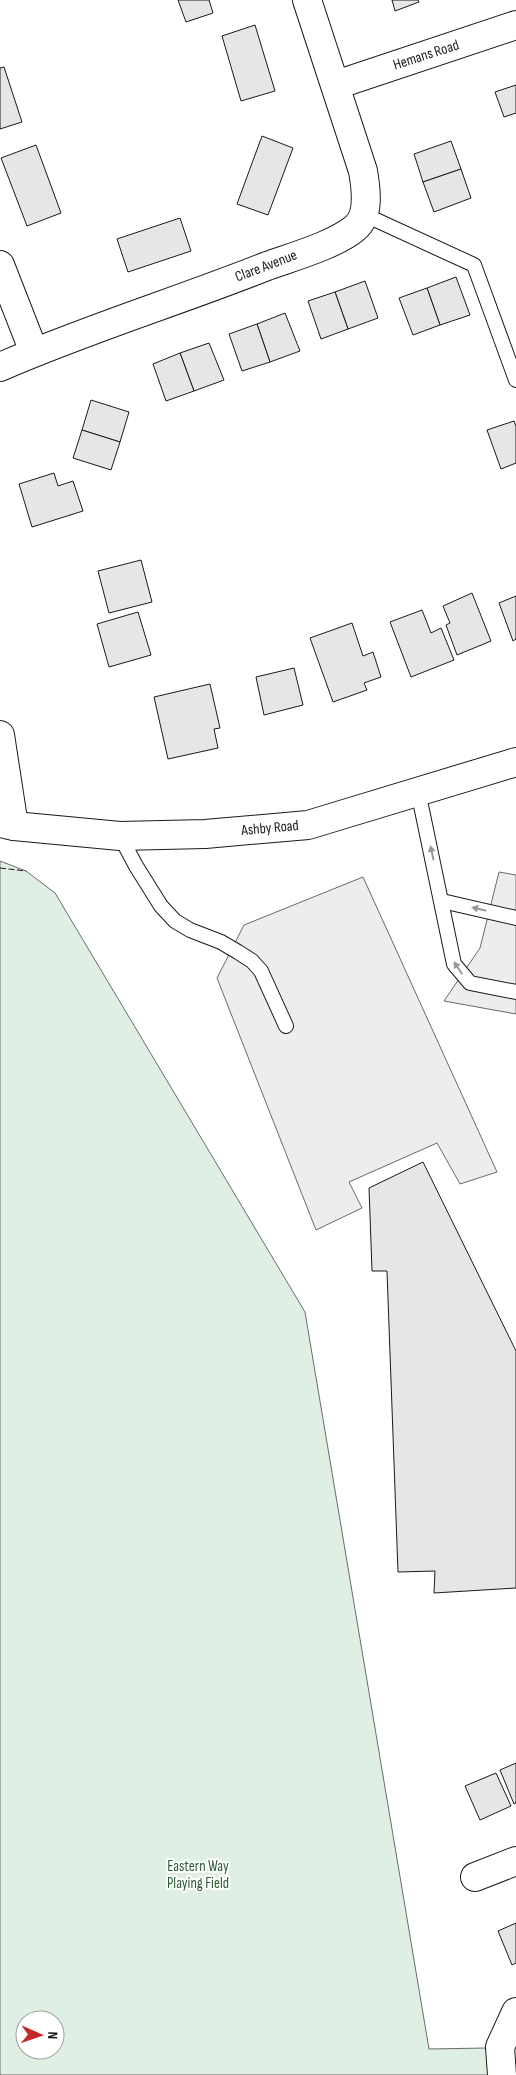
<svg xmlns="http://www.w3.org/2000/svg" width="516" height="2075" viewBox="0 0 516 2075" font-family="'Sofia Sans Condensed',sans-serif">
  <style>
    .green { fill: #e0efe3; stroke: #6a6a6a; fill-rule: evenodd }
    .parking { fill: #ededed; stroke: #6a6a6a }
    .building { fill: #e6e6e6; stroke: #1a1a1a }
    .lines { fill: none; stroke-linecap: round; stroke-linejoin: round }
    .lane-casing { stroke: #1a1a1a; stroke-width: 16 }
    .street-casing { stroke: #1a1a1a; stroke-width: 30 }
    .secondary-casing { stroke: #1a1a1a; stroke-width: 30 }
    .lane { stroke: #fff; stroke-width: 14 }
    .street { stroke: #fff; stroke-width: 28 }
    .secondary { stroke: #fff; stroke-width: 28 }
    .fence { stroke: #1a1a1a; stroke-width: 1; stroke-dasharray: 6 2.5; stroke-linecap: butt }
    .oneway { fill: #989898 }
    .labels { text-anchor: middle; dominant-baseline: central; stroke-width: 4; stroke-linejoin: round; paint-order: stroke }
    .street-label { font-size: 15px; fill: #1a1a1a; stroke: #fff }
    .park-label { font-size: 15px; fill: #2b5a34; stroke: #fff }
  </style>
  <rect width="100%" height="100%" fill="#fff"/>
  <path class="green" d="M0,861L26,871L55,893L305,1312L429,2049L486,2048L489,2075H0ZM25,2020H55V2050H25Z"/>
  <g class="parking">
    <path d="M499,872L516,875V1014L444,1001L480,948Z"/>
    <path d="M363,877L497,1172L460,1184L437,1143L349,1182L362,1208L316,1230L217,978L244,925Z"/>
  </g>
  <g class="building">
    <path d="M178,0H209L213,13L186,22Z"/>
    <path d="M392,0H418L419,2L395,11Z"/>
    <path d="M255,25L275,91L241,101L222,36Z"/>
    <path d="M4,67L22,122L0,129V68Z"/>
    <path d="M516,85V113L504,117L495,92Z"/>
    <path d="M262,136L293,148L268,215L237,204Z"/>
    <path d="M451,141L461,169L423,182L414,154Z"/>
    <path d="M36,145L61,213L27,226L1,158Z"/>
    <path d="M461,169L471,198L434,212L423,182Z"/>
    <path d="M180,218L191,251L128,272L117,239Z"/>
    <path d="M456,277L470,315L440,325L427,288Z"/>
    <path d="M365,281L378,318L348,329L335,292Z"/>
    <path d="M427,288L440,325L413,335L399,298Z"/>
    <path d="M335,292L348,329L321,339L308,301Z"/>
    <path d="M285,313L300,351L270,362L257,324Z"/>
    <path d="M257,324L270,362L242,371L229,334Z"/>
    <path d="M209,343L224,380L194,391L180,353Z"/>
    <path d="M180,353L194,391L166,401L153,364Z"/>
    <path d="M91,400L129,412L120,442L82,430Z"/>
    <path d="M514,421L516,426V463L501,469L487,430Z"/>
    <path d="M82,430L120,442L111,470L73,458Z"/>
    <path d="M54,473L58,486L73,481L83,511L32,527L19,484Z"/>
    <path d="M141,560L152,602L109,613L98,571Z"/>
    <path d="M472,593L491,641L457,655L446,625L450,623L443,606Z"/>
    <path d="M516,596V639L513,641L499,603Z"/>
    <path d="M422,610L431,633L441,628L454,660L411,677L390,622Z"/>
    <path d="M138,612L151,655L109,667L97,624Z"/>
    <path d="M352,623L363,656L373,652L381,677L364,683L367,690L333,702L310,638Z"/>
    <path d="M294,668L303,705L264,715L256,677Z"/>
    <path d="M210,684L220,728L214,729L218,748L168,759L154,697Z"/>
    <path d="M423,1162L516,1351V1588L434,1593L435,1571L398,1572L387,1271H372L369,1188Z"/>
    <path d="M516,1763V1803L514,1804L500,1770Z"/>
    <path d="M496,1773L511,1806L480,1820L465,1786Z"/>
    <path d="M516,1923V1963L512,1965L498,1931Z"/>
  </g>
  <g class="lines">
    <defs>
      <g id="lane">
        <path d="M363,214L474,265L516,380"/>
        <path d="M418,791L454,964L470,983L516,992"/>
        <path d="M120,836L136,866L161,906L175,921L190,930L221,942L238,952L252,961L261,971L286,1026"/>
        <path d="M442,901L516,918"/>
      </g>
      <g id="street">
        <path d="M336,85L516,25"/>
        <path d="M0,265L34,352"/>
        <path d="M0,367C87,329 179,301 267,266C292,257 335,245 355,228C370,216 366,188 363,171L307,0"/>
        <path d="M0,735L14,826"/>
        <path d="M475,1877L516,1861"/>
        <path d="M502,2075L500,2047L516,2012"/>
      </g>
      <path id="secondary" d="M0,823L14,826L120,836L205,834L308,825L516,762"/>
    </defs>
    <use href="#lane" class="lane-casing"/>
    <use href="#street" class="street-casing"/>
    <use href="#secondary" class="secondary-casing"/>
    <use href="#lane" class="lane"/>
    <use href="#street" class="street"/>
    <use href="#secondary" class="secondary"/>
    <path class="fence" d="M0,868L26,871"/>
  </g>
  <defs><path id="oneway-solid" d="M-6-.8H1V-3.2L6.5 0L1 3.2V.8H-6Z" transform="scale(1.25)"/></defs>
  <g class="oneway">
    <use href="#oneway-solid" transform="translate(432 853) rotate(-102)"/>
    <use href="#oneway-solid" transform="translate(479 909) rotate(-167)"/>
    <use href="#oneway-solid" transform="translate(458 968) rotate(-124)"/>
  </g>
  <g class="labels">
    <g class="street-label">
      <text transform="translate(426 55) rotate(-18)">Hemans Road</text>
      <text transform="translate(266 266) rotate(-21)">Clare Avenue</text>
      <text transform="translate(270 828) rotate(-5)">Ashby Road</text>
    </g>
    <g class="park-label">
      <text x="198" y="1866">Eastern Way<tspan x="198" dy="17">Playing Field</tspan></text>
    </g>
  </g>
  <g transform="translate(40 2035) rotate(92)"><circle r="24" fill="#ffffff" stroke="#a3a3a3"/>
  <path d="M0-4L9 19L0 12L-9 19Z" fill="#c62828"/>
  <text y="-8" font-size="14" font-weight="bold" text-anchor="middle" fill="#1a1a1a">N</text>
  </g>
</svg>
